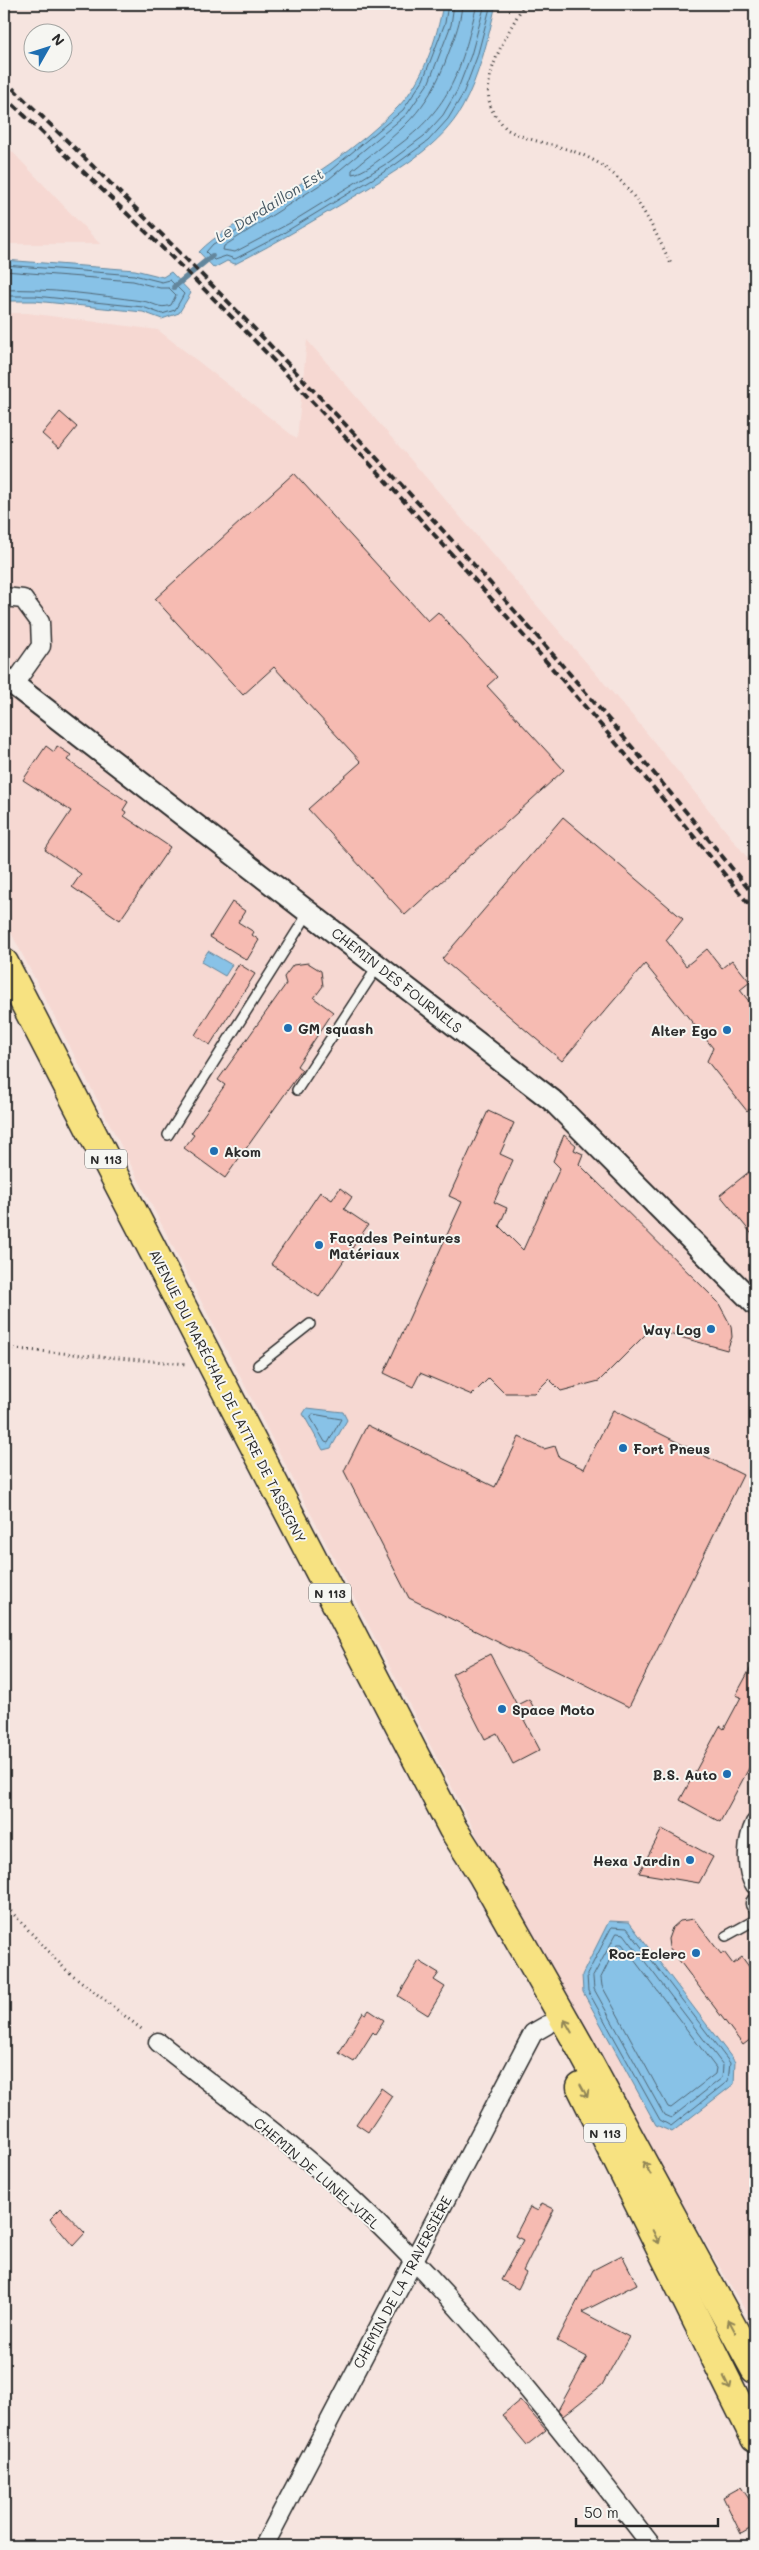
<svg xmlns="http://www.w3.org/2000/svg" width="759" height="2550" viewBox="0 0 759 2550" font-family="Mali,sans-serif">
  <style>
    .built { fill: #f6d8d2 }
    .water { fill: #88c2e7; stroke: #63869c }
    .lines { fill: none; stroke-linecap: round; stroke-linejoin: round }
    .shore { stroke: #506776; stroke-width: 1 }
    .stream { stroke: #63869c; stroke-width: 5.5 }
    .building { fill: #f6bbb2; stroke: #2b2b2b }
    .service-casing { stroke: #2b2b2b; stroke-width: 12 }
    .minor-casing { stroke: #2b2b2b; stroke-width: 21 }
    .tertiary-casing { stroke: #2b2b2b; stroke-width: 25 }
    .primary-casing { stroke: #2b2b2b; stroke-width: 31 }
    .path { stroke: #2b2b2b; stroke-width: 3; stroke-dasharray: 1 4; stroke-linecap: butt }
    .service { stroke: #f6f6f2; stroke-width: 9 }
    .minor { stroke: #f6f6f2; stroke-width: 18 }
    .tertiary { stroke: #f6f6f2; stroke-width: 21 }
    .primary { stroke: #f7e281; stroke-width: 28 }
    .rail { stroke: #2b2b2b; stroke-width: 4; stroke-dasharray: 8 4; stroke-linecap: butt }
    .oneway { stroke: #918656 }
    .poi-dot { fill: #1f6fb2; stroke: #f6f6f2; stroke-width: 2 }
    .labels { text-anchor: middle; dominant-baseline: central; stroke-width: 4; stroke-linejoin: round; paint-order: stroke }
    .shield { fill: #f6f6f2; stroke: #686867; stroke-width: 1 }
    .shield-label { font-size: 12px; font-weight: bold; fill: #2b2b2b }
    .street-label { font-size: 14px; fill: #2b2b2b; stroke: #f6f6f2 }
    .poi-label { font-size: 14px; font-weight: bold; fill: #2b2b2b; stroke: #f6f6f2; text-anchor: start }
    .water-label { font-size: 15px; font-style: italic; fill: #475863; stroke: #f6f6f2 }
  </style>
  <rect width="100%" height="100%" fill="#f6e4df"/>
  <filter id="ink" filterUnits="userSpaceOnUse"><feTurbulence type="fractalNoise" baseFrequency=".02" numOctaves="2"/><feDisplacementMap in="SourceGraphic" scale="10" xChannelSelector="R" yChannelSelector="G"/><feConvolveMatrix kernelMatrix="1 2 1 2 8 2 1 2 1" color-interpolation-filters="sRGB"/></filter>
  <g filter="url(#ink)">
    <g class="built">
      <path d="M4,143L100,244H4Z"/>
      <path d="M4,313H27L158,330L297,439L307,340L637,721L755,867V2327L554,1985L4,919Z"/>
    </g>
    <g class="water">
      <path d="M443,4H496C488,39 479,77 462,108C441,145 402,167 367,189C323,215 280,241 235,264L227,261L214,268L199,252C215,235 238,224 258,211C306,180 358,149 398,107C423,81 437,39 443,4Z"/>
      <path d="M4,260L135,270L163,277L171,272L191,293L179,313L162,319L143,312L35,301H4Z"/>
      <path d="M208,951L232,965L225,976L201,962Z"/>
      <path d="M307,1408L343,1412L347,1420L331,1448L323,1450L303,1414Z"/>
      <path d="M609,1921L629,1922L735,2062L734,2084L672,2132L656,2125L583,1992L582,1975Z"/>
    </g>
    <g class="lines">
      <g class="shore">
        <path d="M448,4L445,23L423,80L403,110L326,174L234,233L213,244L206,252L214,260L226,256L235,259L277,237L392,167L428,141L448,119L463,94L477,57L491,4"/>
        <path d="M454,4L451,25L429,82L407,114L329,179L224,246L223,250L235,252L290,223L389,162L424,136L443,115L457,91L471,55L485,4"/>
        <path d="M462,4C461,21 455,36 449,52C428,113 400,131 352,170V174C363,173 379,160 388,153C450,110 460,75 477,4"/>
        <path d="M4,265L134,275L162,282L170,280L184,294L175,310L162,314L143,307L35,296H4"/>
        <path d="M4,271L133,281L160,288H169L176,295L171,305C159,310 153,302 142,301C96,295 50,288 4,290"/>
        <path d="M313,1414L341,1419L328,1443L325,1442L311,1418Z"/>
        <path d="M612,1927L627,1928L730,2063L728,2081L671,2126L660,2120L588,1991L587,1975Z"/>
        <path d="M617,1933L624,1934L723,2065L722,2078L671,2118L664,2115L594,1989L593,1977Z"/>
        <path d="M618,1944H622L716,2068L715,2074L671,2108L668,2107L602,1986L601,1978Z"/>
      </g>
      <path class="stream" d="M174,287L212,256"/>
    </g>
    <g class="building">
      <path d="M60,412L77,427L59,449L42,434Z"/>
      <path d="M294,473L428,621L438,612L497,677L487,686L564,770L405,915L308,809L361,762L274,667L243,695L155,599Z"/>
      <path d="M46,746L54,752L57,746L71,755L67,760L128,802L123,810L126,812L124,816L170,847L120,920L72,887L81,874L45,850L71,811L23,780Z"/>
      <path d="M563,817L683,919L666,940L686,966L707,949L722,968L732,960L750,982L740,990L755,1009V1104L747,1111L707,1061L713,1048L645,964L562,1061L442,959Z"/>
      <path d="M232,902L245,911L238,922L254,932L252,935L259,940L247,960L210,937Z"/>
      <path d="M308,963L321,971L323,986L314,998L333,1012L297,1066L302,1070L225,1178L184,1148L194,1135L191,1133L225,1085L218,1080L286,984L284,977L293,965Z"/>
      <path d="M239,964L255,974L210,1045L195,1035Z"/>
      <path d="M488,1111L514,1123L500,1154L513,1160L494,1202L507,1208L499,1226L523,1250L560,1168L553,1161L564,1135L576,1145L574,1150L583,1154L579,1164L718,1302L731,1326L732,1337L727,1350L651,1329L599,1381L561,1391L549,1379L535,1393H504L489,1378L472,1395L420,1373L413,1387L384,1373L462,1202L449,1196Z"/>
      <path d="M755,1167V1238L720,1195Z"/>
      <path d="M340,1188L352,1197L344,1209L368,1225L319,1297L271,1264L320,1192L332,1200Z"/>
      <path d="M613,1410L743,1475L629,1707L409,1598L344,1471L367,1425L495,1487L519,1437L544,1449L555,1446L559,1457L584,1469Z"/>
      <path d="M490,1654L517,1705L529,1699L536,1712L523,1718L540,1750L513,1764L497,1733L485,1739L452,1674Z"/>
      <path d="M755,1660V1757L720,1822L680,1800L720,1726L724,1729L741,1697L736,1695Z"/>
      <path d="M662,1829L713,1857L699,1883L639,1873Z"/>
      <path d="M694,1919L721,1954L724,1952L733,1964L742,1957L755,1975V2036L743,2045L669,1947L668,1939L672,1928L680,1921Z"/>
      <path d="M419,1961L439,1973L434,1980L445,1987L428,2015L398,1996Z"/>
      <path d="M369,2010L384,2020L375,2034L373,2032L354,2062L339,2053L363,2012L366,2014Z"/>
      <path d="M381,2088L392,2096L368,2132L356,2124Z"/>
      <path d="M542,2203L554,2209L523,2271L526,2273L518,2289L501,2280L523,2240L515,2236L530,2207L538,2211Z"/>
      <path d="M61,2208L85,2233L73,2246L50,2219Z"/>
      <path d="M622,2255L637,2284L582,2312L629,2337L602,2385L563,2416L558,2410L587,2357L557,2341L593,2270Z"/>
      <path d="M520,2400L546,2430L527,2445L502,2415Z"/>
      <path d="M741,2487L755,2508V2526L741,2534L723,2497Z"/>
    </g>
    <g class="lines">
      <defs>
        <g id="service">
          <path d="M297,1090L378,966"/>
          <path d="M168,1135L309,912"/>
          <path d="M258,1365L310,1324"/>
          <path d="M726,1936L755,1920"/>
        </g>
        <g id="minor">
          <path d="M4,597L23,599L40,622L41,646L14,684"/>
          <path d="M755,1823C747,1839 744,1870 755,1885"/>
          <path d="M755,1903V1904"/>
          <path d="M158,2042C223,2094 292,2143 353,2200C464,2304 559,2426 652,2546"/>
          <path d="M264,2546L533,2033L547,2025"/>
        </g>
        <path id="tertiary" d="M4,677L553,1101L755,1304"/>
        <g id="primary">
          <path d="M4,963L453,1829L483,1876L579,2045L755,2369"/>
          <path d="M581,2087L755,2438"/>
        </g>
      </defs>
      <use href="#service" class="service-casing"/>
      <use href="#minor" class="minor-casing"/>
      <use href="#tertiary" class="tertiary-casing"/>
      <use href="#primary" class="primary-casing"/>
      <g class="path">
        <path d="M524,4C508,34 471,88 498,119C501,122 504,127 508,130C534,144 566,145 591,159C633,180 652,226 672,266"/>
        <path d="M4,1348L187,1364"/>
        <path d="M4,1904L65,1969L144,2031"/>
      </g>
      <use href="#service" class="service"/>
      <use href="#minor" class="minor"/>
      <use href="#tertiary" class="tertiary"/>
      <use href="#primary" class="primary"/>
      <g class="rail">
        <path d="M4,80C272,336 524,608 755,897"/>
        <path d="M4,96C95,183 188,270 275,362C442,539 603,722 755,912"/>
      </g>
    </g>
    <defs><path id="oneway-shaft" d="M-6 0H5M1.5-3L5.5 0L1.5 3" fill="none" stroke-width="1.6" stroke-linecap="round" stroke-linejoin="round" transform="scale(1.25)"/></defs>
    <g class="oneway">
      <use href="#oneway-shaft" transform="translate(568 2026) rotate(-120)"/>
      <use href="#oneway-shaft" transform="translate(584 2091) rotate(61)"/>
      <use href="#oneway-shaft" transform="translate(647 2168) rotate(-119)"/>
      <use href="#oneway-shaft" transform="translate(656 2237) rotate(64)"/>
      <use href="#oneway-shaft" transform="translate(732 2326) rotate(-118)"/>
      <use href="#oneway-shaft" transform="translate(727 2383) rotate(64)"/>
    </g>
  </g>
  <g class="poi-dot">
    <circle cx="288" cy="1028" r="5"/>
    <circle cx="727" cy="1030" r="5"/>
    <circle cx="214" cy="1151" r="5"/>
    <circle cx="319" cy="1245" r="5"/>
    <circle cx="711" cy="1329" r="5"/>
    <circle cx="623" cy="1448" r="5"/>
    <circle cx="502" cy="1709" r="5"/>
    <circle cx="727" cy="1774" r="5"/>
    <circle cx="690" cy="1860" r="5"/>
    <circle cx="696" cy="1953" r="5"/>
  </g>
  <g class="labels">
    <g class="shield">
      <rect x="85" y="1149.5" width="42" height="19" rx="4"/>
      <rect x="309" y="1583.5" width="42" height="19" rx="4"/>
      <rect x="584" y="2123.5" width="42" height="19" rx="4"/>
    </g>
    <g class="shield-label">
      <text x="106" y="1159">N 113</text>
      <text x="330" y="1593">N 113</text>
      <text x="605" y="2133">N 113</text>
    </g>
    <g class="street-label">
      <text transform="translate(397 980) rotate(38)">CHEMIN DES FOURNELS</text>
      <text transform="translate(228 1396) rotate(63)">AVENUE DU MARÉCHAL DE LATTRE DE TASSIGNY</text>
      <text transform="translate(317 2173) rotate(41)">CHEMIN DE LUNEL-VIEL</text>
      <text transform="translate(402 2282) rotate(-62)">CHEMIN DE LA TRAVERSIÈRE</text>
    </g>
    <g class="poi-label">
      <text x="298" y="1028">GM squash</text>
      <text x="717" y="1030" text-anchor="end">Alter Ego</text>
      <text x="224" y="1151">Akom</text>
      <text x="329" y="1237">Façades Peintures<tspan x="329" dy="16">Matériaux</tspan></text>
      <text x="701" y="1329" text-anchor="end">Way Log</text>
      <text x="633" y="1448">Fort Pneus</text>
      <text x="512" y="1709">Space Moto</text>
      <text x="717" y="1774" text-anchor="end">B.S. Auto</text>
      <text x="680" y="1860" text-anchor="end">Hexa Jardin</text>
      <text x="686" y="1953" text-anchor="end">Roc-Eclerc</text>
    </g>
    <g class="water-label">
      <text transform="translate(269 205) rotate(-32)">Le Dardaillon Est</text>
    </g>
  </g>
  <rect width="759" height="2550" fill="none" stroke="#f6f6f2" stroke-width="20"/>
  <rect x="10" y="10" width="739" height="2530" fill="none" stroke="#2b2b2b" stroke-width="2" filter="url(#ink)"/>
  <g transform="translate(48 48) rotate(51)"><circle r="24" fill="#f6f6f2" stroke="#a5a5a2"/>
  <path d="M0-4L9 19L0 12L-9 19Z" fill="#1f6fb2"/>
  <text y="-8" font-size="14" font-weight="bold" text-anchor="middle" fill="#2b2b2b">N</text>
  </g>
  <path d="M576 2518v8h142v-8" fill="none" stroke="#2b2b2b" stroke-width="2.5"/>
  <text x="584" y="2518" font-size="15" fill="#2b2b2b" stroke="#f6f6f2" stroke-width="4" paint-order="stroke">50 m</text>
</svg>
